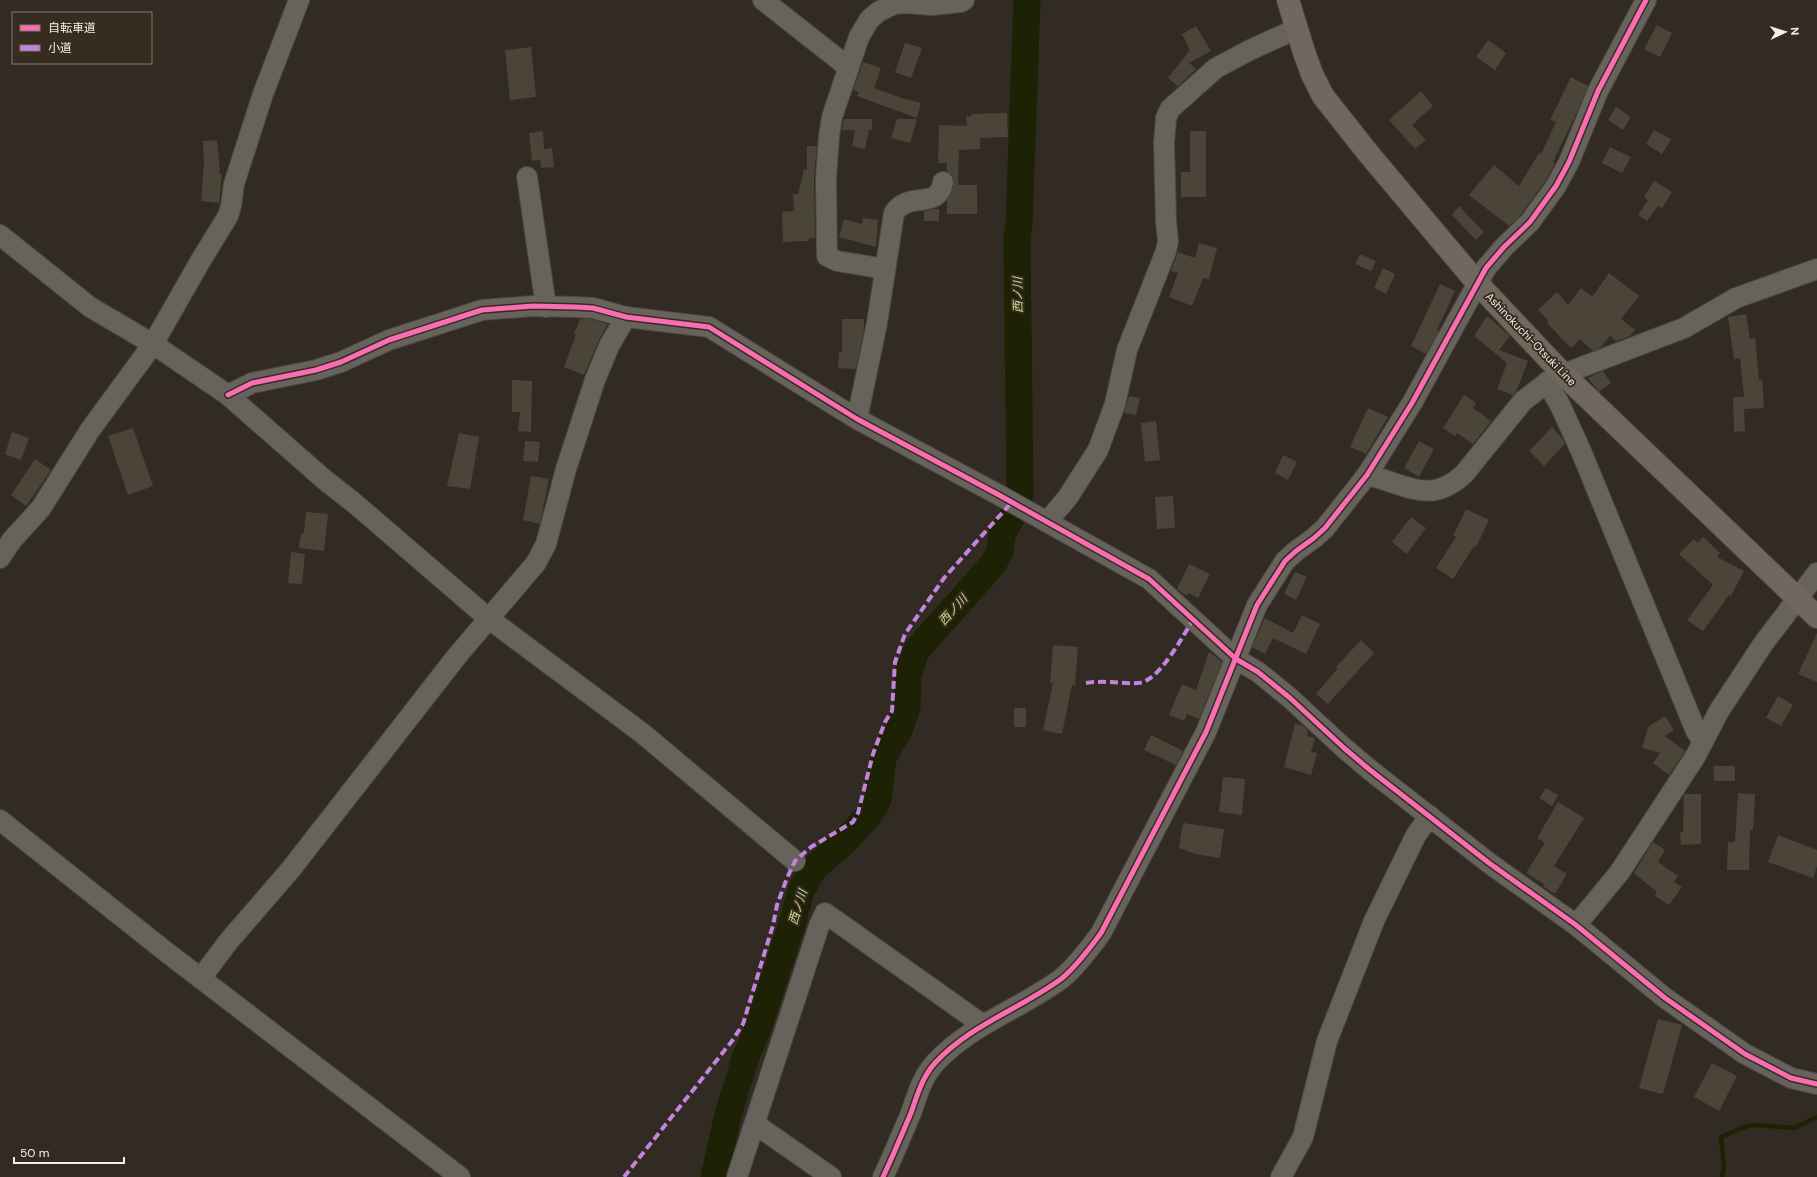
<svg xmlns="http://www.w3.org/2000/svg" width="1817" height="1177" viewBox="0 0 1817 1177" font-family="'DM Sans','Noto Sans JP',sans-serif">
  <style>
    .lines { fill: none; stroke-linecap: round; stroke-linejoin: round }
    .stream { stroke: #1c2203; stroke-width: 4.5 }
    .river { stroke: #1c2203; stroke-width: 27 }
    .building { fill: #4a4538 }
    .minor-casing { stroke: #4c4841; stroke-width: 22 }
    .major-casing { stroke: #4c4841; stroke-width: 24 }
    .minor { stroke: #67625c; stroke-width: 20 }
    .major { stroke: #72675e; stroke-width: 22 }
    .quiet { stroke: #c483df; stroke-width: 4; stroke-dasharray: 8 4; stroke-linecap: butt }
    .cycleway-casing { stroke: #362c1f; stroke-width: 8 }
    .cycleway { stroke: #f96db3; stroke-width: 5 }
    .labels { text-anchor: middle; dominant-baseline: central; stroke-width: 4; stroke-linejoin: round; paint-order: stroke }
    .street-label { font-size: 11px; fill: #f5eee6; stroke: #362c1f }
    .water-label { font-size: 12px; font-style: italic; fill: #cadc8e; stroke: #362c1f }
  </style>
  <rect width="100%" height="100%" fill="#312b24"/>
  <g class="lines">
    <path class="stream" d="M1722,1177L1724,1167L1721,1137L1747,1126L1758,1125L1794,1128L1817,1117"/>
    <path class="river" d="M714,1177L729,1111L746,1056L757,1031L793,921L801,890L815,867L844,842L868,816L878,800L883,758L900,728L907,707L908,675L916,651L993,564L1000,551L1002,534L1012,517L1020,497L1017,238L1019,225L1027,0"/>
  </g>
  <g class="building">
    <path d="M1657,25L1672,33L1660,57L1644,49Z"/>
    <path d="M1196,26L1211,51L1189,63L1196,69L1178,86L1168,78L1190,50L1182,34Z"/>
    <path d="M1488,40L1506,53L1495,70L1476,57Z"/>
    <path d="M905,43L922,48L911,78L895,72Z"/>
    <path d="M531,47L536,97L510,100L505,50Z"/>
    <path d="M863,62L881,68L874,88L902,98L921,103L917,118L857,96L859,92L853,90Z"/>
    <path d="M1571,77L1588,86L1578,110L1553,162L1555,163L1546,180L1519,217L1509,226L1469,195L1494,165L1519,186L1539,153L1541,154L1556,122L1550,120Z"/>
    <path d="M1421,91L1433,106L1412,125L1426,140L1415,149L1389,120Z"/>
    <path d="M1616,107L1631,117L1623,130L1608,120Z"/>
    <path d="M1007,113L1008,137L980,138V149L959,150L958,185H977V214H947V200L951,194L954,180L952,175L947,171V163H938L939,125L967,126L966,115L971,117V114Z"/>
    <path d="M844,119H872V130H869L865,149L852,146L855,130H842Z"/>
    <path d="M897,119H917L910,143L891,138Z"/>
    <path d="M1654,130L1671,139L1662,154L1646,144Z"/>
    <path d="M543,131L544,149L552,148L554,167L541,168L540,160L532,161L529,133Z"/>
    <path d="M1190,131H1206V197H1181V172H1190Z"/>
    <path d="M217,140L220,174H222L219,203L201,201L204,164L203,141Z"/>
    <path d="M807,146H817L814,179L815,238L808,239V241L783,242L782,212L794,211L793,194H798L804,169L807,170Z"/>
    <path d="M1610,147L1631,157L1622,173L1602,163Z"/>
    <path d="M1654,181L1672,192L1662,208L1658,206L1647,221L1638,215L1648,200L1644,197Z"/>
    <path d="M1459,206L1484,232L1476,240L1452,215Z"/>
    <path d="M933,209H939V221H924V211Z"/>
    <path d="M863,218L878,220L876,247L839,237L844,219L862,224Z"/>
    <path d="M1199,243L1217,248L1209,279L1203,278L1192,306L1169,297L1178,273L1171,271L1178,252L1195,258Z"/>
    <path d="M1360,254L1376,261L1371,271L1355,264Z"/>
    <path d="M1383,268L1395,274L1386,294L1374,288Z"/>
    <path d="M1609,273L1639,296L1621,319L1635,330L1630,336L1616,341L1610,336L1600,348L1593,351L1580,339L1571,348L1547,323L1549,321L1538,310L1557,292L1568,305L1581,288L1592,297Z"/>
    <path d="M1440,284L1455,291L1437,330L1439,331L1426,354L1411,346Z"/>
    <path d="M1746,314L1750,339L1755,338L1759,380L1762,379L1764,408L1744,409L1745,431L1734,432L1733,397H1744L1740,358L1734,359L1728,317Z"/>
    <path d="M1487,316L1510,336L1499,350L1528,361L1516,392L1513,395L1497,389L1507,363L1474,336Z"/>
    <path d="M580,319H591L608,324L598,342L584,375L564,367L576,335L574,334Z"/>
    <path d="M842,319H864V330L856,369L838,368L839,352H842Z"/>
    <path d="M1603,371L1611,383L1599,392L1588,378Z"/>
    <path d="M512,380L532,381L531,432L518,431L520,412H512Z"/>
    <path d="M1464,395L1476,403L1473,408L1491,421L1473,444L1457,433L1455,436L1443,428Z"/>
    <path d="M1129,396L1140,398L1136,415L1124,413Z"/>
    <path d="M1368,408L1388,417L1366,454L1350,447Z"/>
    <path d="M1156,421L1160,460L1145,462L1141,423Z"/>
    <path d="M1552,427L1562,438L1565,444L1544,466L1529,451Z"/>
    <path d="M133,428L153,486L128,495L108,436Z"/>
    <path d="M12,432L29,438L21,460L5,454Z"/>
    <path d="M459,433L479,437L470,489L447,486Z"/>
    <path d="M525,441L540,442L538,462L523,461Z"/>
    <path d="M1419,441L1434,449L1419,477L1404,468Z"/>
    <path d="M1283,455L1297,462L1288,480L1275,473Z"/>
    <path d="M35,459L51,470L26,506L11,495Z"/>
    <path d="M531,476L549,479L540,524L523,520Z"/>
    <path d="M1173,496L1175,528L1157,529L1155,497Z"/>
    <path d="M1466,509L1489,520L1476,547L1474,546L1453,579L1436,568L1456,537L1453,536Z"/>
    <path d="M306,512L328,514L324,551L299,548L301,533H304Z"/>
    <path d="M1411,517L1426,528L1407,554L1392,542Z"/>
    <path d="M1703,537L1720,553L1717,557L1744,571L1731,596L1729,595L1703,631L1687,620L1713,585L1679,554L1694,539L1698,543Z"/>
    <path d="M291,552L305,554L302,584L288,583Z"/>
    <path d="M1189,564L1210,574L1198,598L1188,593L1187,596L1177,589Z"/>
    <path d="M1295,572L1307,577L1296,600L1284,594Z"/>
    <path d="M1302,615L1320,624L1306,654L1273,638L1265,654L1252,647L1265,618L1293,633Z"/>
    <path d="M1817,633V682L1798,674Z"/>
    <path d="M1361,640L1374,653L1328,704L1316,694L1338,668L1336,667Z"/>
    <path d="M1053,645L1078,647L1075,685H1072L1062,734L1043,730L1053,683H1050Z"/>
    <path d="M1209,652L1222,662L1199,719L1187,714L1184,721L1169,715L1182,684L1196,690Z"/>
    <path d="M1778,696L1793,705L1781,726L1766,718Z"/>
    <rect x="1014" y="708" width="12" height="19"/>
    <path d="M1665,716L1674,730L1665,736L1685,751L1669,775L1653,763L1660,753L1642,748L1648,727Z"/>
    <path d="M1295,724L1304,726L1308,731L1307,736L1315,738L1311,752L1317,753L1311,775L1284,767Z"/>
    <path d="M1151,735L1183,751L1176,765L1144,750Z"/>
    <path d="M1713,766H1735V781H1714Z"/>
    <path d="M1223,777L1245,779L1242,815L1219,812Z"/>
    <path d="M1546,788L1558,795L1552,806L1539,798Z"/>
    <path d="M1738,793L1755,794L1753,830H1750L1749,870H1727L1728,842H1735Z"/>
    <path d="M1684,794H1701V844L1681,845L1680,832H1683Z"/>
    <path d="M1558,802L1584,818L1554,866L1567,874L1555,894L1543,886L1544,884L1526,873L1545,843L1537,838Z"/>
    <path d="M1183,823L1224,829L1220,858L1195,854L1179,848Z"/>
    <path d="M1778,835L1817,850V866L1813,878L1768,862Z"/>
    <path d="M1653,842L1665,850L1658,862L1678,876L1674,882L1682,887L1669,905L1655,896L1657,892L1634,873Z"/>
    <path d="M1658,1019L1682,1025L1663,1094L1639,1088Z"/>
    <path d="M1712,1063L1737,1076L1719,1111L1694,1097Z"/>
  </g>
  <g class="lines">
    <defs>
      <g id="minor">
        <path d="M763,0L848,67"/>
        <path d="M527,177L546,307"/>
        <path d="M0,235L90,307L153,344L228,395L326,481L353,502L488,618L642,733L795,861"/>
        <path d="M885,269L837,261L827,256L826,179L829,136L832,117L859,37L869,20L878,12L894,4L906,3L932,5L961,2L964,0"/>
        <path d="M1547,382L1560,405L1581,451L1696,731L1703,741"/>
        <path d="M228,395L252,383L316,370L341,362L389,340L482,310L533,306L575,307L593,308L626,317L709,327L857,419L999,495L1149,579L1236,659L1258,672L1290,698L1344,748L1370,770L1489,863L1576,925L1665,998L1745,1054L1791,1078L1817,1084"/>
        <path d="M857,419L877,323L894,213C909,190 938,211 943,182"/>
        <path d="M1367,475C1407,484 1429,506 1464,474L1523,401L1553,378L1684,328L1736,298L1817,269"/>
        <path d="M1047,522L1068,497L1098,450L1115,404L1127,350L1166,251L1168,241L1166,221L1164,143L1166,118L1170,109L1216,68L1250,50L1296,29"/>
        <path d="M0,558L12,540L41,508L90,430L153,344L201,260L228,216L231,206L234,184L263,94L299,0"/>
        <path d="M0,820L165,951L460,1177"/>
        <path d="M1576,925L1619,873L1695,757L1719,711L1763,644L1817,573"/>
        <path d="M201,978L228,942L291,869L457,656L536,563L546,544L566,469L595,380L609,346L626,317"/>
        <path d="M755,1124L831,1177"/>
        <path d="M737,1177L819,926L825,913L983,1025"/>
        <path d="M883,1177C893,1156 902,1134 911,1113C917,1096 922,1077 935,1063C970,1025 1020,1009 1061,979C1076,967 1090,948 1101,933L1206,732L1257,605L1285,561L1296,551L1314,538L1325,528L1367,475L1412,403L1486,268L1504,247L1530,222L1556,186L1569,162L1598,91L1646,0"/>
        <path d="M1281,1177L1303,1137L1327,1041L1374,921L1416,835L1430,816"/>
      </g>
      <path id="major" d="M1288,0L1304,52L1312,74L1323,96L1368,153L1478,284L1563,374L1817,617"/>
    </defs>
    <use href="#minor" class="minor-casing"/>
    <use href="#major" class="major-casing"/>
    <use href="#minor" class="minor"/>
    <use href="#major" class="major"/>
    <g class="quiet">
      <path d="M1086,683C1104,680 1121,684 1138,683C1159,682 1182,637 1193,620"/>
      <path d="M624,1177L732,1041L743,1024L773,925L777,905L787,878L795,861L811,847L853,822L858,813L873,754L885,722L892,711L895,662L905,634L944,578L1011,503"/>
    </g>
    <defs>
      <g id="cycleway">
        <path d="M228,395L252,383L316,370L341,362L389,340L482,310L533,306L575,307L593,308L626,317L709,327L857,419L999,495L1149,579L1236,659L1258,672L1290,698L1344,748L1370,770L1489,863L1576,925L1665,998L1745,1054L1791,1078L1817,1084"/>
        <path d="M883,1177C893,1156 902,1134 911,1113C917,1096 922,1077 935,1063C970,1025 1020,1009 1061,979C1076,967 1090,948 1101,933L1206,732L1257,605L1285,561L1296,551L1314,538L1325,528L1367,475L1412,403L1486,268L1504,247L1530,222L1556,186L1569,162L1598,91L1646,0"/>
      </g>
    </defs>
    <use href="#cycleway" class="cycleway-casing"/>
    <use href="#cycleway" class="cycleway"/>
  </g>
  <g class="labels">
    <g class="street-label">
      <text transform="translate(1531 339) rotate(46)">Ashinokuchi-Otsuki Line</text>
    </g>
    <g class="water-label">
      <text transform="translate(1018 295) rotate(-91)">西ノ川</text>
      <text transform="translate(953 610) rotate(-48)">西ノ川</text>
      <text transform="translate(798 907) rotate(-73)">西ノ川</text>
    </g>
  </g>
  <rect x="12" y="12" width="140" height="52" fill="#362c1f" stroke="#827a6f"/>
  <rect x="20" y="25" width="20" height="6" fill="#f96db3" stroke="#827a6f"/>
  <text x="48" y="32" font-size="12" fill="#f5eee6">自転車道</text>
  <rect x="20" y="45" width="20" height="6" fill="#c483df" stroke="#827a6f"/>
  <text x="48" y="52" font-size="12" fill="#f5eee6">小道</text>
  <g transform="translate(1785 32) rotate(86)" stroke="#362c1f" stroke-width="3" paint-order="stroke">
  <path d="M0-3L7 15L0 10L-7 15Z" fill="#f5eee6"/>
  <text y="-6" font-size="11" font-weight="bold" text-anchor="middle" fill="#f5eee6">N</text>
  </g>
  <path d="M14 1157v6h110v-6" fill="none" stroke="#f5eee6" stroke-width="2"/>
  <text x="20" y="1157" font-size="12" fill="#f5eee6" stroke="#362c1f" stroke-width="3" paint-order="stroke">50 m</text>
</svg>
